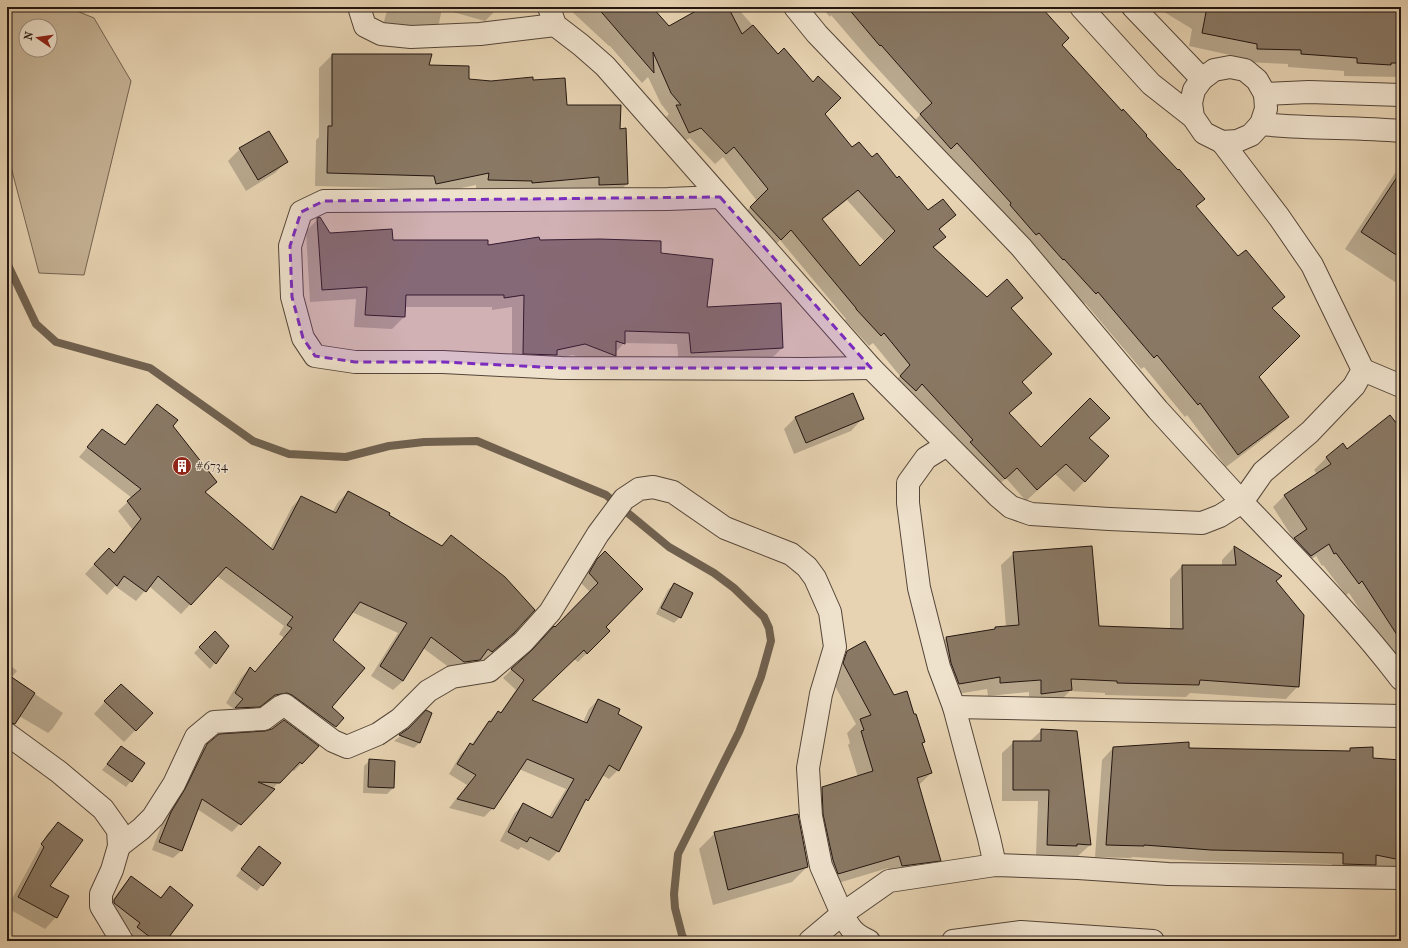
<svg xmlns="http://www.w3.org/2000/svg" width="1408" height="948" viewBox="0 0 1408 948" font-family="'IM FELL French Canon',serif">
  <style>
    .green { fill: #c6b396; stroke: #746453; fill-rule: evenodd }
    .shadow { fill: #0003; fill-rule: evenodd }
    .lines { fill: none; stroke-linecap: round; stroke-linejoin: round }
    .stream { stroke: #706150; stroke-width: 8 }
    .building { fill: #897864; stroke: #231610; fill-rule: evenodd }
    .minor-casing { stroke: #544538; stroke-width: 24 }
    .minor { stroke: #efe2cd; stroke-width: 22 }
    .marked { fill: #7b2cbf; fill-opacity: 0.2; stroke: #7b2cbf; stroke-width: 3; stroke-dasharray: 8 5; stroke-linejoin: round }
    .labels { text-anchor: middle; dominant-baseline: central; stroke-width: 3; stroke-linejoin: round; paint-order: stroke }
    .poi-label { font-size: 12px; fill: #231610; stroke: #efe2cd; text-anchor: start }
  </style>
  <rect width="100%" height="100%" fill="#e7d3b2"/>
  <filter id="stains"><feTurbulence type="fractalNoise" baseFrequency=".005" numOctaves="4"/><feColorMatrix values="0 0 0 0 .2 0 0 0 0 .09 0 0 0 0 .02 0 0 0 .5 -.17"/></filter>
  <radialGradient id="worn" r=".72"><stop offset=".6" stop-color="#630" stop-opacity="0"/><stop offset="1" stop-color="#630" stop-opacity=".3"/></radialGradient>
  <path class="green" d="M19,7H67L94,18L131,81L84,275L39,273L7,152V12ZM26,26H50V50H26Z"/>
  <g class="shadow">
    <path d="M388,7H495L494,12L485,21L442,9L439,23L430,32L383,25Z"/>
    <path d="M569,7H651L668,27L705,7H747L741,12L778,55L852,149L871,158L897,179L928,212L955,215L939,230L944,237L933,249L987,298H1022L1011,309L1021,382L1009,413L1041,448L1088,438L1085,481L1074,492L1055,474L1026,501L1006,478L994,489L889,387L900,376L873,343L869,346L845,320L846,319L780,240L770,250L739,218L757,201L723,157L715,164L690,138L678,144L666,117L669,114L661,104L648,77L642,83L610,46H609L568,8ZM847,200L885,242L860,267L822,220Z"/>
    <path d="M821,7H1027L1061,45L1204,199L1195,207L1238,258L1284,297L1271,309L1257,377L1287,417L1275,430L1226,467L1187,415L1185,417L1144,367L1141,369L1085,303L1083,306L908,127L920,115L867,57L831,15L830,17Z"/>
    <path d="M1156,7H1401V77L1344,76V71L1288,67V64L1244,62V58L1189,46L1192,29Z"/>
    <path d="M332,55L428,66L468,80L491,82L532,81L566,106L619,130L627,184L614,196L476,192V185L423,196L421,189L315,186L316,140L319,137V68Z"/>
    <path d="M240,149L286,162L275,173L246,191L228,161Z"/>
    <path d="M1401,164V286L1345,249Z"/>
    <path d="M318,219L330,234L392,241L487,246L539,242L660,253L706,308L782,348L770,360L679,364L677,344L624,343L615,353V355L603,367L573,355L551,360L512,365V307L492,310V307H404V317L392,329L354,327L356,299L310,302L306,231Z"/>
    <path d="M157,405L172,426L216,482L205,493L270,549L292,507L301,497L332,513L338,502L348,492L441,546L451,537L514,632L482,661L480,659L469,669L454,671L423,648L403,681L393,690L371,676L398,633L352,612L331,640V707L342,718L325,736L277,702L265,705L249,716L227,717L234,709L226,703L241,678L250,668L254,673L284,638L279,634L284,626L217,576L181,614L149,586L136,601L115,586L107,595L85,574L99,559L113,553L132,529L118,511L132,498L79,457L102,430L124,446L148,415Z"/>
    <path d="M796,417L862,419L851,431L794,454L784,429Z"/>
    <path d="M1401,430V673L1349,593L1346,595L1323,565L1322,566L1316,556L1299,568L1283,551L1294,540L1273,507L1285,495L1317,474L1314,470L1326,458L1343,445L1347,450Z"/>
    <path d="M1234,547L1281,577L1276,582L1298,686L1286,699L1190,693L1186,697L1105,695V693L1070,691L1059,702L1029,706V692L988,696L987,689L946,696L934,650L947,637L993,630L996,628L1006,627L1001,565L1014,553L1098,627L1170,630V579L1182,566H1222V560Z"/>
    <path d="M605,552L604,627L609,631L578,662L574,659L531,700L583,722L589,709L598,700L617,714L618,770L609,779L602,775L587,800L581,807L558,851L549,861L521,847L518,850L500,841L514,814L523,804L549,817L566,789L519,769L493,808L484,817L449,808L467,785L449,774L461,754L470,745H471L489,721L498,712L500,713L516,690L503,678L590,592L580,582L588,570Z"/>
    <path d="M674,584L680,617L674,623L656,614L668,590Z"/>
    <path d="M215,632L228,646L210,669L194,653Z"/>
    <path d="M848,652L894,696L923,742L921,744L931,773L918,786L940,860L926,874L891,879L888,868L825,887L809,801L822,787L858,777L848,745L850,743L847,733L856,724L830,677L834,665Z"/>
    <path d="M7,662L17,671L11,678L63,713L53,728L48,733L19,716L14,723L7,729Z"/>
    <path d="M109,697L151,714L124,742L94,714Z"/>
    <path d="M409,729L419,743L414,748L394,741Z"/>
    <path d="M1042,730L1090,845L1078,856H1066L1064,857L1036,856L1038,801H1002V753L1014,742L1030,741Z"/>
    <path d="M265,732L302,763L294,771L291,769L232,832L197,809L182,850L173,858L152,850L163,821L198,755L206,746Z"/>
    <path d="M121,747L131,781L126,787L102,770Z"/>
    <path d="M1113,748L1348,752L1351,749L1372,759L1401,761V873L1332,876V864L1199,861L1132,857L1131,858L1095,857L1102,760Z"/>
    <path d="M370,760L394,762L393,788L387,794L363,793L364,766Z"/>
    <path d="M58,823L48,886L56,917L45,929L7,908L47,834Z"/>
    <path d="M715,833L807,867L792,882L713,905L699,849Z"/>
    <path d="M254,853L279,863L257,891L236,876Z"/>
    <path d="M131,877L160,898L170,887L164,941H135L129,936L132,932L105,911V909L123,886Z"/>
  </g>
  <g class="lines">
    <path class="stream" d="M7,263L36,324L56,342L150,368L253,441L289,454L346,457L389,446L424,442L477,441L606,495L669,547L714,573L734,588L764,617L769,628L771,641L761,677L739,732L678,854L674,894L675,908L682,935L685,941"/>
  </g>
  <g class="building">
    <path d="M597,7H652L669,26L703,7H728L742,34L753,25L778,54L784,48L813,82L818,76L841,98L825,114L852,147L859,142L872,157L877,153L897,178L899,176L928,210L943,199L956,215L939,229L946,237L933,247L987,297L1007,279L1023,298L1011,308L1052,354L1022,382L1032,393L1009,413L1041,447L1090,398L1110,418L1089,438L1109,456L1085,482L1066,464L1037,490L1017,468L1005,479L970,442L973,440L922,384L916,391L900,376L910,365L884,333L881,336L856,309V308L791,230L781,240L750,207L768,189L734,147L726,154L701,128L689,133L676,105H681L671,93L653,52L654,73ZM858,190L895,231L860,266L822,219Z"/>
    <path d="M847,7H1041L1069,38L1062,45L1122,111L1123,109L1147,135L1146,136L1178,170L1179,169L1205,199L1196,206L1238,256L1246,250L1285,297L1272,308L1300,336L1259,377L1289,417L1238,455L1200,403L1198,405L1157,355L1154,358L1098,292L1096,294L1064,259L1063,260L1039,233L1036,235L1010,205L1011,203L957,143L951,149L920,114L932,103L881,45L880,46Z"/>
    <path d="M1207,7H1401V63H1391V65L1357,63V58L1301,54V50L1257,49V44L1202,33Z"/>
    <path d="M332,54H432L429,65L469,66V79L491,81L533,77V80L565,78L567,105H621L620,129L626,128L628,184L599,185V177L532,183V181L488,180L489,173L436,184L434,176L327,173L328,126H332Z"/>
    <path d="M269,131L288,162L258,180L239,148Z"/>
    <path d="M1401,171V258L1361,232Z"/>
    <path d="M320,217L330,233L392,229L393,240H488V245L539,237L540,240L600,239L661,241V253L713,259L707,307L781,303L783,348L691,353L689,333L625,331V344L616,341V356L585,344L557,350V355L523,354L524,295L504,298V295H406L405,317L365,315L367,287L322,290L317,218Z"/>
    <path d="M853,393L864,419L806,443L795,417Z"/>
    <path d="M157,404L178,420L173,426L217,482L205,492L273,550L301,496L336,513L348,491L390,513L389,515L442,546L451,535L505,577L535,610L514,633L492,652L488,649L480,660L464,662L431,637L403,681L380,666L407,623L360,602L333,640L365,668L332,707L344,718L336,727L292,695L287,693L275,695L260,707L235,708L243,699L235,693L250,667L255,672L292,628L287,625L293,617L226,567L191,605L158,576L146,592L124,576L117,586L94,564L109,548L114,553L141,519L127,501L141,489L87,447L102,429L125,445Z"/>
    <path d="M1390,415L1401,429V641L1362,581L1359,584L1336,553L1334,554L1329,544L1311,556L1294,538L1307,529L1284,495L1331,464L1326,457L1343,443L1347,449Z"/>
    <path d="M1092,546L1099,626L1183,629L1182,565H1236L1234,546L1282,576L1276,581L1304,615L1299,687L1200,680L1199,685L1117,683V681L1071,679L1072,690L1041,694V680L1000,683V677L959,684L951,663L946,637L995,629V627L1019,625L1013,552Z"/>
    <path d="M605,551L643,589L606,627L610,631L587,654L584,650L532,700L587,723L598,699L620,709L618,714L642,727L619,771L609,765L588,801L586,799L559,852L530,837L527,842L508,832L523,803L552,818L574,779L527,759L494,809L457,799L476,775L457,764L470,743L473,745L489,721L491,722L498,711L501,713L524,680L511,669L532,650L554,626L555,627L598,583L589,573L597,559Z"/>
    <path d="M674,583L693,593L681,618L661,608Z"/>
    <path d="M215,631L229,646L216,664L199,647Z"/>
    <path d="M865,641L894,695L907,691L914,714H916L925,742L922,743L932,773L917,778L941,861L902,866L899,856L838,874L833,860L823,814L822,787L873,771L861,731L864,730L860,719L871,715L843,663L847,651Z"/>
    <path d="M7,674L35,693L15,724L7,722Z"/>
    <path d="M121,684L153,713L136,731L104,701Z"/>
    <path d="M426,710L432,713L420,743L399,735L409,728Z"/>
    <path d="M284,720L319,746L302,764L300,762L280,783L258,782L275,789L241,825L202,799L182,851L159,842L171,812L185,789L207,744L219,734L265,731L272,729Z"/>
    <path d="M1041,729L1077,731L1091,845L1077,844V846L1047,845L1049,790H1013V741H1041Z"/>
    <path d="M1189,742V748L1350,751V748L1373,747V758L1401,760V860L1376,855V865L1343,864V853L1211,850L1144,845V846L1106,845L1113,747Z"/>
    <path d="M121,746L145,763L132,782L107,764Z"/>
    <path d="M369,759L395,761L394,788L368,787Z"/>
    <path d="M798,814L808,867L728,890L714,832Z"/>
    <path d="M58,822L83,840L50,886L69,896L57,918L18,897L44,847L41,844Z"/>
    <path d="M259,846L281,863L263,886L241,869Z"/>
    <path d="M131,876L161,898L170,886L193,905L166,941H155L137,927L140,923L114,903V900Z"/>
  </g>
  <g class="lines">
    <defs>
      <g id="minor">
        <path d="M359,7L365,26L381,34L411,37L480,34L555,25"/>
        <path d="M549,7L555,25L581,45L605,66L871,368L998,496L1011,507L1031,514L1109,519L1202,523L1220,516L1242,502C1297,560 1353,616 1401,679"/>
        <path d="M795,7L817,34L1021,247L1158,410L1242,502L1263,472L1310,432L1354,386L1363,370L1312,265L1279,217L1222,142"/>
        <path d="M1081,7L1151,84L1193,117L1204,133L1222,142L1237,141L1251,135L1261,124L1266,109L1265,94L1257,80L1245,70L1230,67L1214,70L1202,79L1194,90L1191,103L1193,117"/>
        <path d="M1133,7L1202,79"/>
        <path d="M1265,94L1309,92L1401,95"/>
        <path d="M1261,124C1308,129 1354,127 1401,131"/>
        <path d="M720,197L668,199L324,201L301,212L290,246L292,297L303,338L315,356L355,362H443L561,368L804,369L871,368"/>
        <path d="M1363,370L1401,386"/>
        <path d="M947,445L926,458L908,483V503L919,588L939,667L954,707L989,838L995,865"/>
        <path d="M954,707L1401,716"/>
        <path d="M7,734L59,772L103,809L118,830L119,846L112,870L101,894V906L122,941"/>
        <path d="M119,846L141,829L153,817L174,784L196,737L214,722L264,719L280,707L285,705L333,741L347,747L378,734L400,719L428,691L452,677L489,671L523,642L550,612L598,534L624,499L639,489L653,487L673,492L725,528L791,554L807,567L815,578L830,612L835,647L821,694L808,768L811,816L821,866L842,914L810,941"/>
        <path d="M869,941C853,934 850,928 842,914L889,881L995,865L1078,868L1168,874L1401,878"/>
        <path d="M953,941L1021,932L1153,941"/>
      </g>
    </defs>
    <use href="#minor" class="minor-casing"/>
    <use href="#minor" class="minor"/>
  </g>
  <path class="marked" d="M720,197L871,368H561L443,362H355L315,356L303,338L292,297L290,246L301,212L324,201Z"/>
  <defs>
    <symbol id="building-disc" viewBox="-11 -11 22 22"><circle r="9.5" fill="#8f2418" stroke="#efe2cd"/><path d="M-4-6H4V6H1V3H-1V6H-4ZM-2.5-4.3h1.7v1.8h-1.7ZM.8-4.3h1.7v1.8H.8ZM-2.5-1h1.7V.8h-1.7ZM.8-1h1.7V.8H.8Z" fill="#fff"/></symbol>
  </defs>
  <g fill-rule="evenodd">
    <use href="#building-disc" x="171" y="455" width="22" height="22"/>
  </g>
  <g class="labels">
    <g class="poi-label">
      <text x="196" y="466">#6734</text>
    </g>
  </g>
  <rect width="1408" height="948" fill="none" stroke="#e7d3b2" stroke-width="24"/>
  <rect x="8" y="8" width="1392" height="932" fill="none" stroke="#231610" stroke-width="2"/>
  <rect x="12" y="12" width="1384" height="924" fill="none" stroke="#231610"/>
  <g transform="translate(38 38) rotate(283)"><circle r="19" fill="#efe2cd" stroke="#9d9081"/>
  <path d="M0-3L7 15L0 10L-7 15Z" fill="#8f2418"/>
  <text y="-6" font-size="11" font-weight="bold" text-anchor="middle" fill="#231610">N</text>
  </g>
  <rect width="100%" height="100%" filter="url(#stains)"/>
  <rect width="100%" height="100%" fill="url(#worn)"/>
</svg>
